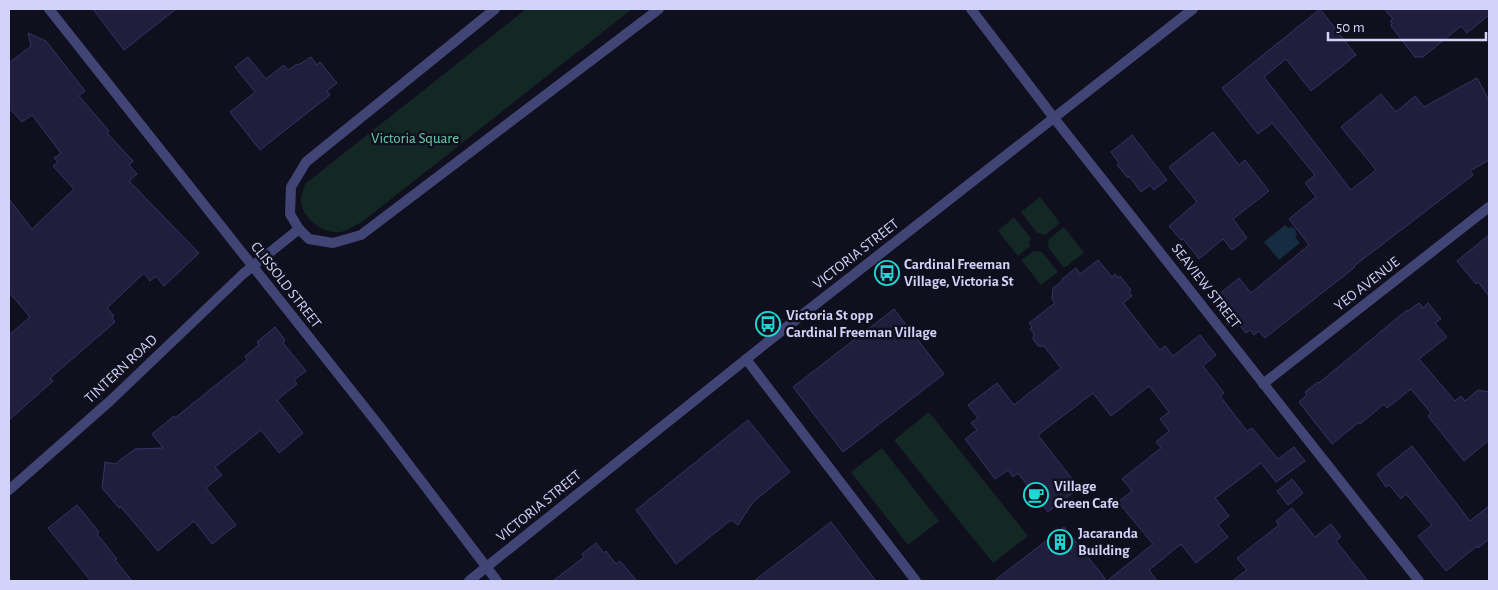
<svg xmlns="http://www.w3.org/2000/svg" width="1498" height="590" viewBox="0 0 1498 590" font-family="'Alegreya Sans',sans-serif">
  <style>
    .green { fill: #132724 }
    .water { fill: #152c41 }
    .building { fill: #201e3c; stroke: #363365 }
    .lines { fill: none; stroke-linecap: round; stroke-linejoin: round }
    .minor { stroke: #404576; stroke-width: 10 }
    .labels { text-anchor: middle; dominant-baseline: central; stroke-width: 5; stroke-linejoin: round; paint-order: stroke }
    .park-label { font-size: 15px; fill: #68cea8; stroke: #100f1e }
    .street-label { font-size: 15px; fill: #d2d3f9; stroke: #100f1e }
    .poi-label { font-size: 15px; font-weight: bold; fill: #d2d3f9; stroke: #100f1e; text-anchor: start }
  </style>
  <rect width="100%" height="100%" fill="#100f1e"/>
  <g class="green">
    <path d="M526,9H632L362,222C355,225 347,231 340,232C324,235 300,217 301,200C301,195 304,189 305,184Z"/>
    <path d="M1040,197L1060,223L1045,235L1037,233L1021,212Z"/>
    <path d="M1014,217L1031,238L1029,242L1030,246L1018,256L998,231Z"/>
    <path d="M1064,227L1084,253L1064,268L1048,247L1049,239Z"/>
    <path d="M1034,251L1042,252L1058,272L1041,285L1021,260Z"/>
    <path d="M929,412L1028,536L993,563L894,440Z"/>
    <path d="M882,448L939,521L908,545L851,472Z"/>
  </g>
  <path class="water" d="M1285,225L1288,228L1292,227L1295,229L1297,235L1295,237L1300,243L1279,260L1264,242Z"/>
  <g class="building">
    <path d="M93,9H176L124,50Z"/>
    <path d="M1320,9L1356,55L1311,91L1286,59L1264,77L1351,190L1376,170L1341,127L1381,94L1396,112L1415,96L1424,107L1477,78L1489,100V160L1470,171L1473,175L1354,266L1355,267L1265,338L1259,331L1254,335L1250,330L1246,333L1216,297L1239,278L1251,293L1309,245L1289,219L1316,197L1305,183L1315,175L1272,123L1258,134L1222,88Z"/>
    <path d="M1384,9H1489V15L1467,33L1461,26L1423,57H1415L1391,26L1392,23L1390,21L1393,19Z"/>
    <path d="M28,33L46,41L85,91L79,96L109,131L107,133L133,161L129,165L137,174L129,181L199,253L164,286L156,276L150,281L144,273L107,308L114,316L112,318L115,322L50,378L53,381L9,420V335L30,317L9,292V199L32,229L74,189L53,166L58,162L54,158L61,153L32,115L22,122L9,108V63L31,46Z"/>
    <path d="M248,57L266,79L284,65L288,70L297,64L298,65L311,57L317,65L320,62L337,83L327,91L330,95L260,150L230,112L255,92L235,67Z"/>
    <path d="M1213,132L1239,165L1245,160L1269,191L1233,219L1247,238L1232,250L1223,239L1199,259L1183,239L1181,240L1169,226L1197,202L1169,167Z"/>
    <path d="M1132,135L1167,180L1154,190L1150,185L1141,192L1129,176L1128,178L1117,165L1119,163L1111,152Z"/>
    <path d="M1489,235V296L1478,282L1476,284L1457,261Z"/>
    <path d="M1098,260L1112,277L1115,274L1118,278L1120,276L1131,290L1129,292L1132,296L1123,303L1160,350L1165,346L1173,356L1200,335L1216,355L1203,366L1224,393L1220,396L1247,431L1252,428L1278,459L1294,447L1305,461L1276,482L1261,463L1215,498L1229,516L1218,525L1228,537L1196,563L1181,544L1149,570L1157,581H994L1064,527L1107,581L1153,544L1118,502L1132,491L1122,479L1161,448L1156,442L1169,431L1160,419L1169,412L1149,386L1111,416L1093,393L1038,435L1079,488L1048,512L1018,473L1013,477L1008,470L995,479L965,439L977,430L971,423L978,418L968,405L997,383L1014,405L1061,368L1044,346H1038L1033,339L1034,334L1030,329L1032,327L1029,323L1055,303L1052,299L1053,288L1063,280L1062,279L1076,268L1080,274Z"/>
    <path d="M1419,303L1423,308L1428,303L1441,319L1435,323L1447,337L1419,359L1455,401L1461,396L1465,401L1478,390L1489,392V440L1464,461L1428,416L1431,413L1411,389L1387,408L1384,404L1360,424L1359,422L1332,444L1299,402L1307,395L1305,392L1318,382L1319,383L1407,310L1408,311Z"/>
    <path d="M894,309L944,374L843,452L793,387Z"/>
    <path d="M275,327L285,340L283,343L306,371L294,380L297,384L277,400L303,433L279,453L261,430L215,467L222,475L206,488L236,525L212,544L194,521L158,551L121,507L119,508L102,488L105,462L115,464L135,449L163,448L152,434L174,416L175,418L247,360L245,356L259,345L257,342Z"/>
    <path d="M748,420L790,472L753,502L738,525L731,520L676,564L636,510Z"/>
    <path d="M1412,446L1470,521L1489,506V539L1478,548L1477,546L1446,571L1418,536L1432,525L1406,494L1401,499L1389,485L1386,487L1377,474Z"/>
    <path d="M1292,479L1303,493L1288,505L1277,491Z"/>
    <path d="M77,505L99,532L97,534L117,559L115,560L132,581H91L48,528Z"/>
    <path d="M1292,508L1315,537L1331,524L1341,537L1336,541L1368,581H1232L1247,570L1237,558L1279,525L1276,521Z"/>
    <path d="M831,522L876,581H754Z"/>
    <path d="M596,543L604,553L606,551L616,564L620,561L637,581H553L584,557L582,554Z"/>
  </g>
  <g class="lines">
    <g class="minor">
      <path d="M49,9L381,428L497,581"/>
      <path d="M495,9L306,162L291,187L290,214L299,229L309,239L333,243L361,235L659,9"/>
      <path d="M971,9L1054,118L1419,581"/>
      <path d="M746,359L916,581"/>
      <path d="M1263,384L1489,207"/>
      <path d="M9,490L110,401L243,274L299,229"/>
      <path d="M469,581L770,340L1193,9"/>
    </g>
  </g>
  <defs>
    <symbol id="bus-ring" viewBox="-11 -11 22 22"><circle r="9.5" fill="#100f1e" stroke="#1ed9d3" stroke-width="1.5"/><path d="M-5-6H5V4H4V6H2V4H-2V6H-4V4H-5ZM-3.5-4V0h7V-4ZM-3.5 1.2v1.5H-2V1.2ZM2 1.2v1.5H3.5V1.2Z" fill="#1ed9d3"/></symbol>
    <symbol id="cafe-ring" viewBox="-11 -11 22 22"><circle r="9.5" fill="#100f1e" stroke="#1ed9d3" stroke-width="1.5"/><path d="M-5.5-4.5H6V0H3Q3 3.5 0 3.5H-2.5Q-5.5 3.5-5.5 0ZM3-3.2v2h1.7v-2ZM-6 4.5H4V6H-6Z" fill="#1ed9d3"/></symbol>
    <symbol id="building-ring" viewBox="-11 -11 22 22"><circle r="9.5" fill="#100f1e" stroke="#1ed9d3" stroke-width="1.5"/><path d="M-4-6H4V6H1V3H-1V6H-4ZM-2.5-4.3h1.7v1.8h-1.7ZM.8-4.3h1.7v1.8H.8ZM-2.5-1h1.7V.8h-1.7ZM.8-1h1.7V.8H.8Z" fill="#1ed9d3"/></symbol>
  </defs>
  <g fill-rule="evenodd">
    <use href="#bus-ring" x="873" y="259" width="28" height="28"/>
    <use href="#bus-ring" x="754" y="310" width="28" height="28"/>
    <use href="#cafe-ring" x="1022" y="481" width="28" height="28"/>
    <use href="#building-ring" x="1046" y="528" width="28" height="28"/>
  </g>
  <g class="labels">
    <g class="park-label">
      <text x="415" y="138">Victoria Square</text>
    </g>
    <g class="street-label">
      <text transform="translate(856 254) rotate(-38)">VICTORIA STREET</text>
      <text transform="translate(1367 284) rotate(-38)">YEO AVENUE</text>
      <text transform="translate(286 285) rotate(52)">CLISSOLD STREET</text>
      <text transform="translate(1206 286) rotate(52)">SEAVIEW STREET</text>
      <text transform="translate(121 369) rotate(-43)">TINTERN ROAD</text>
      <text transform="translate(539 506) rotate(-39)">VICTORIA STREET</text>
    </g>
    <g class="poi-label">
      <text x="904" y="264">Cardinal Freeman<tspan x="904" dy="17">Village, Victoria St</tspan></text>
      <text x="786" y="315">Victoria St opp<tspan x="786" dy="17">Cardinal Freeman Village</tspan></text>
      <text x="1054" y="486">Village<tspan x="1054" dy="17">Green Cafe</tspan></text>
      <text x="1078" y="533">Jacaranda<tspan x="1078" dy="17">Building</tspan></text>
    </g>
  </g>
  <rect width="1498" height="590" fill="none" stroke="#d2d3f9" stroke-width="20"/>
  <path d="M1328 32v8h158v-8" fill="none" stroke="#d2d3f9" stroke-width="2.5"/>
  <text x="1336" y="32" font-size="15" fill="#d2d3f9" stroke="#100f1e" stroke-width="4" paint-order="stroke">50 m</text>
</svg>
